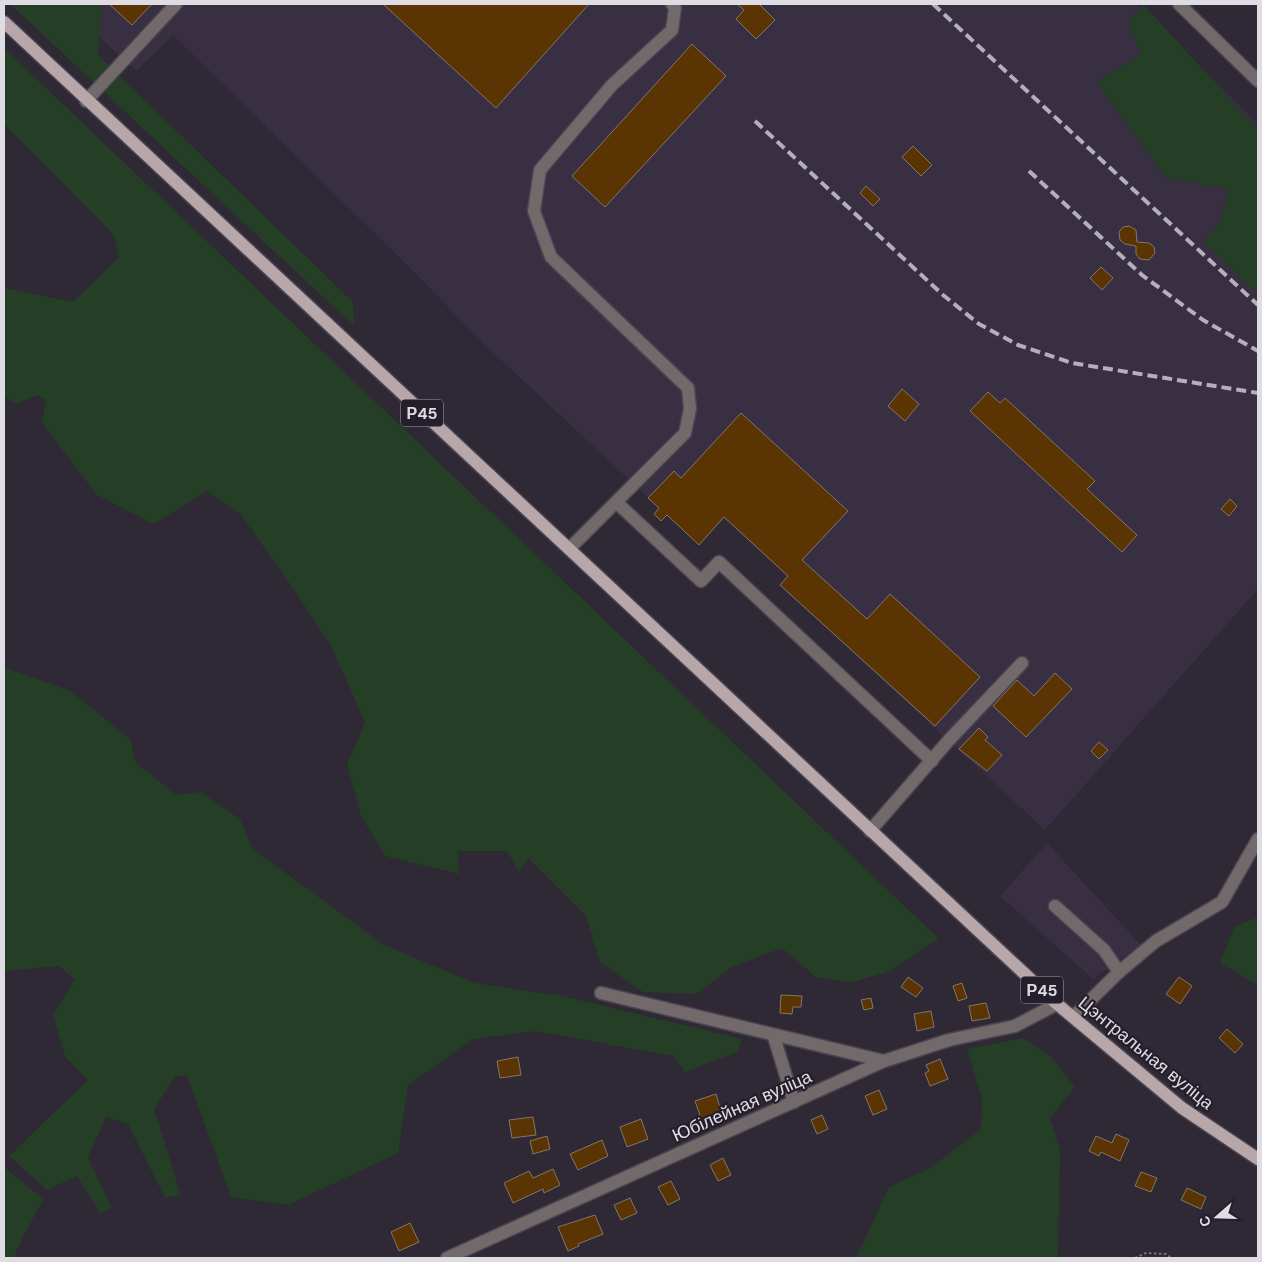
<svg xmlns="http://www.w3.org/2000/svg" width="1262" height="1262" viewBox="0 0 1262 1262" font-family="'DM Sans',sans-serif">
  <style>
    .built { fill: #392f42 }
    .green { fill: #253f26 }
    .building { fill: #5b3403; stroke: #837669 }
    .lines { fill: none; stroke-linecap: round; stroke-linejoin: round }
    .minor-casing { stroke: #4b4551; stroke-width: 15 }
    .major-casing { stroke: #4b4551; stroke-width: 15 }
    .path { stroke: #78727d; stroke-width: 2; stroke-dasharray: 2.5 2.5; stroke-linecap: butt }
    .minor { stroke: #72696b; stroke-width: 12 }
    .major { stroke: #b8a7aa; stroke-width: 12 }
    .rail { stroke: #b4afb8; stroke-width: 4; stroke-dasharray: 10 5; stroke-linecap: butt }
    .labels { text-anchor: middle; dominant-baseline: central; stroke-width: 4.5; stroke-linejoin: round; paint-order: stroke }
    .shield { fill: #251f2b; stroke: #a8a3ac; stroke-width: 1 }
    .shield-label { font-size: 16px; font-weight: bold; fill: #e0dce4 }
    .street-label { font-size: 18px; fill: #e0dce4; stroke: #251f2b }
  </style>
  <rect width="100%" height="100%" fill="#2f2835"/>
  <g class="built">
    <path d="M64,4H1137L1258,124V589L1045,830L780,585L788,576L724,518L699,545L485,345L415,273L173,35L136,71Z"/>
    <path d="M1047,843L1141,945L1093,979L1000,896Z"/>
  </g>
  <g class="green">
    <path d="M10,4H102L98,55L353,302L354,326Z"/>
    <path d="M1144,5L1258,130V293L1204,243L1221,221L1228,189L1166,178L1097,82L1141,55L1128,21Z"/>
    <path d="M4,48L939,939L887,972L850,983L816,977L782,948L732,967L696,994L643,992L600,962L586,916L528,858L519,872L507,851H458L459,874L385,856L361,816L347,764L365,722L331,646L293,588L241,515L207,491L154,524L97,495L42,423L46,400L38,395L16,404L4,397V288L73,302L119,257L113,234L4,124Z"/>
    <path d="M4,668L69,690L131,740L135,762L176,795L201,792L240,819L253,849L384,945L474,983L562,996L742,1039L738,1052L685,1072L673,1056L536,1031L473,1039L408,1085L398,1153L288,1205L231,1197L187,1075L175,1077L154,1109L181,1195L165,1198L128,1124L106,1117L88,1158L112,1208L100,1213L77,1176L47,1190L9,1156L88,1080L65,1056L53,1015L75,980L59,966L4,971Z"/>
    <path d="M1258,917V985L1220,963L1234,927Z"/>
    <path d="M1023,1038L1051,1057L1075,1087L1050,1118L1060,1150L1058,1258H856L889,1187L929,1169L981,1129L982,1099L967,1049Z"/>
    <path d="M4,1167L43,1199L16,1251L15,1258H4Z"/>
  </g>
  <g class="building">
    <path d="M109,4H152L132,25Z"/>
    <path d="M383,4H589L496,108Z"/>
    <path d="M737,4H759L775,20L756,39L736,19L744,10Z"/>
    <path d="M692,44L726,76L605,207L572,176Z"/>
    <path d="M913,146L932,165L921,176L902,157Z"/>
    <path d="M866,186L880,199L873,206L860,193Z"/>
    <path d="M1129,226L1136,230L1137,242L1149,243L1154,247L1155,253L1149,260L1140,259L1136,254V246L1125,244L1120,240L1119,232L1123,227Z"/>
    <path d="M1101,267L1113,278L1102,290L1090,278Z"/>
    <path d="M902,389L919,404L905,421L888,406Z"/>
    <path d="M988,392L1000,403L1005,398L1095,481L1087,489L1137,535L1122,552L970,411Z"/>
    <path d="M741,413L848,511L802,560L867,619L890,594L980,677L935,726L780,585L788,576L724,517L699,545L667,515L661,521L654,514L659,508L648,498L674,471L681,478Z"/>
    <path d="M1230,499L1237,506L1229,516L1221,509Z"/>
    <path d="M1055,673L1072,689L1026,737L993,706L1017,680L1034,696Z"/>
    <path d="M979,728L988,737L985,740L1002,755L987,771L959,749Z"/>
    <path d="M1099,742L1108,750L1099,759L1091,751Z"/>
    <path d="M908,977L923,988L916,997L901,987Z"/>
    <path d="M1179,977L1192,986L1180,1004L1166,994Z"/>
    <path d="M962,983L967,998L958,1001L953,986Z"/>
    <path d="M781,995L802,996L801,1007H793L792,1014L780,1013Z"/>
    <path d="M871,998L873,1008L864,1010L861,1000Z"/>
    <path d="M986,1003L990,1018L972,1021L969,1006Z"/>
    <path d="M931,1011L934,1027L917,1031L914,1014Z"/>
    <path d="M1227,1029L1243,1044L1235,1053L1219,1038Z"/>
    <path d="M518,1057L521,1075L500,1078L497,1061Z"/>
    <path d="M940,1059L948,1079L930,1086L925,1073L929,1071L926,1065Z"/>
    <path d="M879,1090L887,1109L873,1115L865,1096Z"/>
    <path d="M716,1094L722,1114L702,1121L695,1101Z"/>
    <path d="M822,1115L828,1129L817,1134L811,1120Z"/>
    <path d="M533,1117L536,1135L512,1138L509,1120Z"/>
    <path d="M641,1119L648,1139L627,1147L620,1127Z"/>
    <path d="M1116,1134L1129,1140L1120,1161L1101,1152L1099,1156L1089,1151L1096,1136L1112,1143Z"/>
    <path d="M547,1136L550,1149L533,1154L530,1141Z"/>
    <path d="M602,1140L608,1156L578,1170L570,1154Z"/>
    <path d="M723,1158L731,1175L718,1181L710,1165Z"/>
    <path d="M553,1169L560,1185L544,1193L543,1189L513,1203L504,1183L529,1171L533,1178Z"/>
    <path d="M1141,1172L1157,1178L1151,1192L1135,1186Z"/>
    <path d="M671,1181L680,1199L668,1205L658,1187Z"/>
    <path d="M1187,1188L1206,1197L1201,1209L1181,1200Z"/>
    <path d="M630,1198L637,1213L621,1220L614,1205Z"/>
    <path d="M595,1215L603,1234L578,1244L579,1246L568,1251L558,1227Z"/>
    <path d="M410,1223L419,1242L399,1251L391,1232Z"/>
  </g>
  <g class="lines">
    <defs>
      <g id="minor">
        <path d="M1179,4L1258,81"/>
        <path d="M86,101L176,4"/>
        <path d="M616,502L701,581L719,562L932,761"/>
        <path d="M569,549L685,433L690,409L688,388L551,257L534,211L540,170L612,85L672,30L675,8L672,4"/>
        <path d="M870,831L949,740L1022,663"/>
        <path d="M1055,906L1104,950L1119,972"/>
        <path d="M601,993L884,1061"/>
        <path d="M1073,1017L1119,972L1156,941L1222,902L1258,839"/>
        <path d="M774,1037L794,1102"/>
        <path d="M447,1258L884,1061L949,1040L1015,1026L1057,1004"/>
      </g>
      <path id="major" d="M4,22L1057,1004L1182,1108L1258,1159"/>
    </defs>
    <use href="#minor" class="minor-casing"/>
    <use href="#major" class="major-casing"/>
    <path class="path" d="M1135,1258L1146,1253L1166,1254L1171,1258"/>
    <use href="#minor" class="minor"/>
    <use href="#major" class="major"/>
    <g class="rail">
      <path d="M933,4L1258,305"/>
      <path d="M755,121L943,295L979,324L1018,345L1072,363L1258,393"/>
      <path d="M1029,171L1142,275L1203,320L1258,351"/>
    </g>
  </g>
  <g class="labels">
    <g class="shield">
      <rect x="401" y="399.5" width="42" height="27" rx="4"/>
      <rect x="1021" y="976.5" width="42" height="27" rx="4"/>
    </g>
    <g class="shield-label">
      <text x="422" y="413">Р45</text>
      <text x="1042" y="990">Р45</text>
    </g>
    <g class="street-label">
      <text transform="translate(1146 1053) rotate(39)">Цэнтральная вуліца</text>
      <text transform="translate(742 1106) rotate(-24)">Юбілейная вуліца</text>
    </g>
  </g>
  <rect width="1262" height="1262" fill="none" stroke="#e0dce4" stroke-width="10"/>
  <g transform="translate(1217 1217) rotate(250)" stroke="#251f2b" stroke-width="4" paint-order="stroke">
  <path d="M0-4L9 19L0 12L-9 19Z" fill="#e0dce4"/>
  <text y="-8" font-size="14" font-weight="bold" text-anchor="middle" fill="#e0dce4">С</text>
  </g>
</svg>
